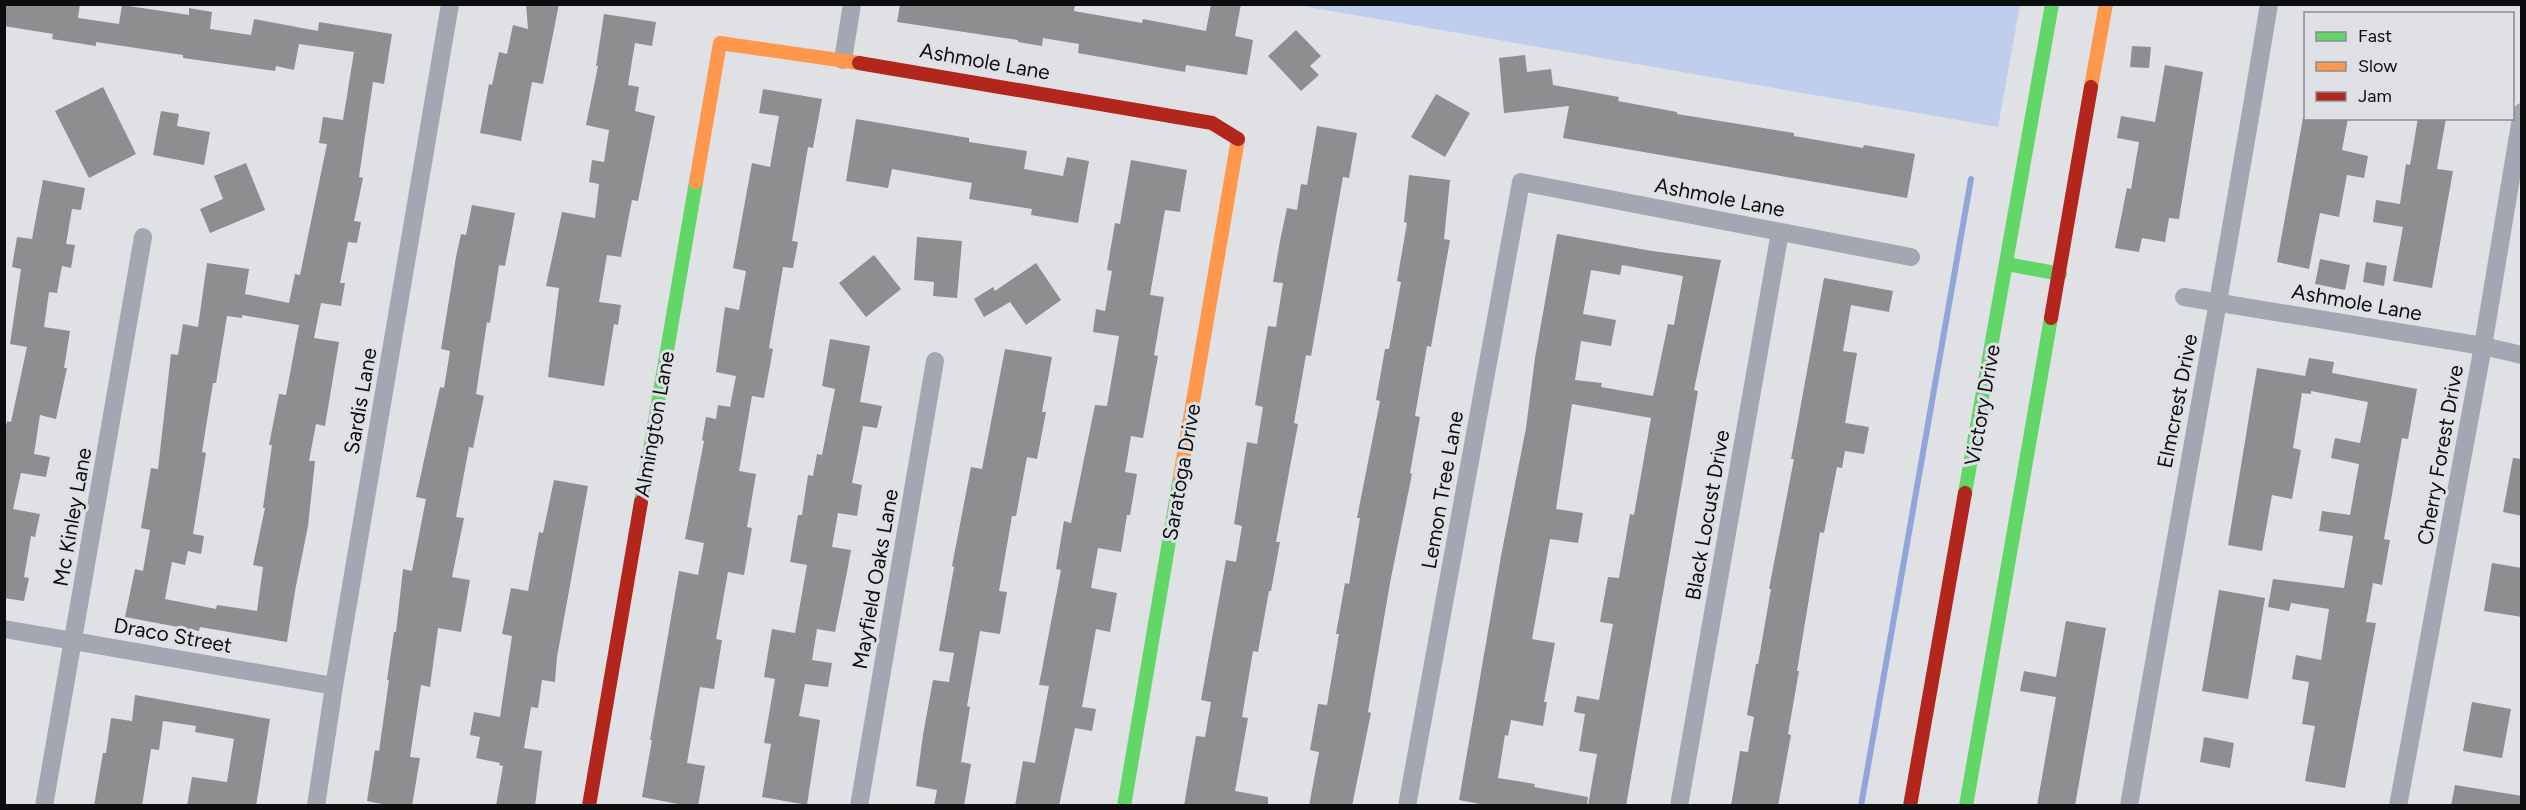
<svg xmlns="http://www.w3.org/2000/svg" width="2526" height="810" viewBox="0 0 2526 810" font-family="Figtree,sans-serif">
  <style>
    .green { fill: #c0ceee }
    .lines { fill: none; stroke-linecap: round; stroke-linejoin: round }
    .stream { stroke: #90a6da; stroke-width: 6 }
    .building { fill: #8d8e90; fill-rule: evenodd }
    .street { stroke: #a3a7b1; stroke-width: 18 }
    .fast { stroke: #63d668; stroke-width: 14 }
    .slow { stroke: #ff974d; stroke-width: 14 }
    .jam { stroke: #b3261e; stroke-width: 14 }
    .labels { text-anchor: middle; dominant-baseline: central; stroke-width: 6; stroke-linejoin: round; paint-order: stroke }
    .street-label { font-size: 21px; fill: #0c0d0f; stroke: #dee0e5 }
  </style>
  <rect width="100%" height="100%" fill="#dfe1e4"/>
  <path class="green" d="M1297,5H2020L1998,127Z"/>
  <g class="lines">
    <path class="stream" d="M1861,806L1971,179"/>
  </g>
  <g class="building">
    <path d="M4,4H80L78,18L119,24L122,5L189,15V8L212,12L210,29L251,35L254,19L318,31L319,22L392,34L384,84L373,82L359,177L363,178L354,221L361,222L357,243L348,242L340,283H345L341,306L321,303L314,338L339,342L325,426L316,424L309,461H315L308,526L295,591L287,642L200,627L199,631L125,617L135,569L143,571L150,530L141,528L151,468L158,469L171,354L178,355L183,324L198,327L207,263L249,269L245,294L289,303L295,274L300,275L327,144L319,143L323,117L343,120L354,52L299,44L294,70L276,66L275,71L183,58V55L96,42V46L52,39L53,34L4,26ZM242,315L299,325L286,395L279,394L269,445H272L263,508H265L253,565L263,567L257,611L217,605L216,609L165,599L172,562L185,565L188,551L201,554L204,536L193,534L206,453L202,452L213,383H216L227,316L242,318Z"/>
    <path d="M526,4H559L543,84L532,82L521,141L480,133L489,84L492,85L499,52L507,54L513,25L528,29Z"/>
    <path d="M900,4H1075L1074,11L1142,23L1143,19L1206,31L1211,4H1241L1235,36L1253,40L1247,75L1186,65L1185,72L1078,53L1079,44L1043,38L1042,46L1018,42V40L897,22Z"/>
    <path d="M604,14L656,22L652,46L635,43L628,85L639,87L635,111L655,116L638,201L632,200L621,257L607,255L599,302L621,305L618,325L614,324L604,386L548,377L559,288L546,286L562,212L595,218L599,184L589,182L592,160L604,162L609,130L586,125L598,66H596Z"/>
    <path d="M1296,30L1321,56L1310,66L1319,75L1301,91L1268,56Z"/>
    <path d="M2132,46L2151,47L2149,68L2130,67Z"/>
    <path d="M1525,55L1527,72L1551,69L1553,85L1619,97L1618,101L1677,112V114L1794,133V136L1863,148L1864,145L1915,154L1907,198L1563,138L1569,106L1504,113L1499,58Z"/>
    <path d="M2165,65L2203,72L2179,219L2169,218L2165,242L2142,238L2139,252L2115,248L2127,188L2131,189L2139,142L2117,138L2121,116L2155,122Z"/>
    <path d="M103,87L136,154L89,178L55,111Z"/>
    <path d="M763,89L822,99L813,148L808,147L792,241L798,242L793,268L783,267L769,348L773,349L764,398L752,396L739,471L756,474L747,527L752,528L744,575L728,572L716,639L722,640L714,689L700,687L687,763L705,766L698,806H688L642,797L652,740H650L679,571L698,575L704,543L685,539L704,441L702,440L706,417L716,419L718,405L730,407L736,376L716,372L725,307L739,310L746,271L733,268L752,163L770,167L779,116L759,113Z"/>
    <path d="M1436,94L1470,113L1445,157L1411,137Z"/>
    <path d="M161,111L179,114L177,126L210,132L204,165L153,155Z"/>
    <path d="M2303,118H2348L2342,150L2368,156L2364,178L2347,175L2339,217L2320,213L2309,269L2277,262Z"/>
    <path d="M2418,118H2446L2437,169L2453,171L2432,288L2393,281L2403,227L2373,222L2376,200L2400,204L2406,164L2410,165Z"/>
    <path d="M856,119L969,138V142L1027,151L1024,169L1063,176L1067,157L1089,161L1078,223L1031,215L1032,209L969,199L972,183L892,169L888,188L846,181Z"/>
    <path d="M1317,126L1357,133L1349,178L1343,177L1311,356L1306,355L1294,423L1298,424L1276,542H1280L1271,591H1269L1258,652L1253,651L1242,717L1248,718L1235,791L1268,797V806H1184L1196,736L1205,737L1211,702L1201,700L1226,560L1236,562L1242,526L1234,524L1247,442L1257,444L1263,407L1255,405L1268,326L1276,327L1283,283L1273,282L1280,241L1287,208L1297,210L1301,184L1307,185Z"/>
    <path d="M1131,160L1187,170L1180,212L1165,210L1150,295L1164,297L1154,355L1158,356L1143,438L1131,436L1125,472L1137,474L1130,515H1127L1121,552L1098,548L1091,588L1117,593L1110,632L1096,629L1082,707L1096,709L1092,731L1075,728L1059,806H1015L1023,761L1035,763L1049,686L1039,685L1061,570L1056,569L1064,521L1071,523L1095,405L1107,406L1119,336L1093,332L1096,309L1105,311L1112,271L1107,270L1115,223L1120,224Z"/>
    <path d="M246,163L265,210L210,233L200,209L223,199L214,176Z"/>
    <path d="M1409,175L1450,180L1444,239L1450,240L1431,347L1427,346L1415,416L1420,417L1410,473L1412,474L1390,583L1368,712L1371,713L1352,806H1309L1319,752L1310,750L1318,704L1327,705L1339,634H1336L1345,583L1349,584L1360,518H1357L1380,401L1376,400L1385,349H1389L1401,282L1397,281L1407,223L1404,222Z"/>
    <path d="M43,180L85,188L81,210L72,209L66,244L75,245L71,268L62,266L57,293L49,292L44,327L70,331L64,368H67L56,419L40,415L34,454L50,457L46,477L21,473L13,509L40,514L35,537L31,536L24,577L29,578L24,601L4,598V435L7,421L11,422L27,347L10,344L21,269L12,267L17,237L32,239Z"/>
    <path d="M472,205L515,213L505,266L499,265L490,323L487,322L476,394L484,396L473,448L469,447L456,517L464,518L452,577L470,580L461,632L438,628L430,687L421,685L410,757L420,758L412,806H392L367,801L375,750L379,751L389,680H387L394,632H396L403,569L412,571L426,499L416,497L440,387L444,388L450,351L441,349L456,257L461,234L466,235Z"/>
    <path d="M1557,234L1652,251L1721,260L1694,390L1698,391L1626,806H1588L1597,754L1579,751L1585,714L1574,712L1577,696L1599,700L1613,624L1600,622L1608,577L1619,578L1630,514L1634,515L1651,418L1572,404L1556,509L1583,513L1578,543L1550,539L1532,639L1555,643L1544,702H1547L1543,726L1511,720L1508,736L1505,735L1498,778L1535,784L1534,787L1588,797L1587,806H1491L1459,800L1501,556L1526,428L1535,358ZM1622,265L1683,276L1674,325L1668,324L1653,396L1601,387L1602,383L1575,380L1581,341L1611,346L1616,320L1583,314L1591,270L1620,275Z"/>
    <path d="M917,237L962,241L957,298L933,296L934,282L914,280Z"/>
    <path d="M874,255L901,289L866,317L839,283Z"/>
    <path d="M2320,259L2350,265L2345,290L2315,284Z"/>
    <path d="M2366,262L2387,266L2384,286L2363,282Z"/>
    <path d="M1036,263L1061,300L1026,325L1010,302L984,317L974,299L993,287L995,291Z"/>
    <path d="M1824,278L1893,291L1889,312L1851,305L1843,351L1857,353L1845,423L1869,427L1864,454L1845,451L1842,468L1837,467L1824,533L1820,532L1797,671H1799L1788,734L1791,735L1778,806H1731L1740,751L1748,752L1754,717L1747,715L1756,664H1758L1771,589H1769L1794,459H1791Z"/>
    <path d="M830,339L870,346L860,402L882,406L877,428L863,426L852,483L862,485L857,516L838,513L832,547L851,550L847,572L835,632L817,629L812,660L832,663L828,687L805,684L799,716L820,720L807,805L762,797L771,744L764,743L775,679L764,677L772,629L795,633L807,565L790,562L798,515H802L808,475L813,476L817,454L822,455L835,389L822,386Z"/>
    <path d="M1005,349L1052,357L1042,412H1046L1037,459L1027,457L1016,516H1012L999,591L1007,592L1000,634L980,631L967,706L970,707L961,762L971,764L964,806H934L937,790L916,786L923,735L933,680L949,682L954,653L939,651L954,567L952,566L971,467L982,469Z"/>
    <path d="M2309,358L2334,362L2332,373L2417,389L2408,439L2402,438L2384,539L2390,540L2382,585L2373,583L2366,622L2376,623L2345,788L2305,781L2315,726L2302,724L2309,682L2292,679L2296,655L2321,660L2329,609L2291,603L2289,611L2268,607L2273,579L2344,588L2353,536L2319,531L2322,511L2350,515L2359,464L2331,458L2335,438L2360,443L2368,402L2311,391V394L2302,393L2293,448L2301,450L2292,499L2272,495L2262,551L2228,545L2257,368L2305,376Z"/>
    <path d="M2513,458L2522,459V516L2503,512Z"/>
    <path d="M554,480L588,486L557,657L555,682L542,680L538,708L531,707L524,748L542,751L535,806H496L503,766L499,765L500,763L476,758L480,737L470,735L474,712L500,717L512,636L502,634L511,588L528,591L539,532L543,533Z"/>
    <path d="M2492,563L2522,568V617L2484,611Z"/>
    <path d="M2219,590L2265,598L2248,699L2202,691Z"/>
    <path d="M2066,621L2106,628L2075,806H2037L2056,697L2020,691L2024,671L2056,677Z"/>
    <path d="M135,695L270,719L256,806H187L192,777L227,782L234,739L195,732L196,726L163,721L159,750L151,749L142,806H94L103,753H106L111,718L132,721Z"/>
    <path d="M2472,702L2511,709L2502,758L2463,751Z"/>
    <path d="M2204,737L2234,743L2230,768L2200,762Z"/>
    <path d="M2455,785L2522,796V806H2451Z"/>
  </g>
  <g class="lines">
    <g class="street">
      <path d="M843,60L852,4"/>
      <path d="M2184,297L2483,346L2522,355"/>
      <path d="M4,629L334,686"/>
      <path d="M44,806L143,237"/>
      <path d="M316,806L334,686L450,4"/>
      <path d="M859,806L935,361"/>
      <path d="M1407,806L1521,182L1911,257"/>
      <path d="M1679,806L1780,232"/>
      <path d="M2129,806C2175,538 2225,272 2269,4"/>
      <path d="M2398,806L2483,346L2522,112"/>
    </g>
    <g class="fast">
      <path d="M2007,264L2060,274"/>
      <path d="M1965,493L2052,4"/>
      <path d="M641,502L696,182"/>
      <path d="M1124,806L1180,477"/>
      <path d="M1966,806L2051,318"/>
    </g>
    <g class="slow">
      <path d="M2091,87L2106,4"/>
      <path d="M696,182L720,43L859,63"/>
      <path d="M1180,477L1238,139"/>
    </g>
    <g class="jam">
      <path d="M859,63L1212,123L1238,139"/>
      <path d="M2051,318L2091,87"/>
      <path d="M589,806L641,502"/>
      <path d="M1910,806L1965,493"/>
    </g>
  </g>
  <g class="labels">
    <g class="street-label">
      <text transform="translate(985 61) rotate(10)">Ashmole Lane</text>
      <text transform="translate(1720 197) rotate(11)">Ashmole Lane</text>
      <text transform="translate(2357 302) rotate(10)">Ashmole Lane</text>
      <text transform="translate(360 401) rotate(-80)">Sardis Lane</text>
      <text transform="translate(2177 401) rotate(-79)">Elmcrest Drive</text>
      <text transform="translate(1982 405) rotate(-80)">Victory Drive</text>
      <text transform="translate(654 424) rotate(-80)">Almington Lane</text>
      <text transform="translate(2440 455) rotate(-80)">Cherry Forest Drive</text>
      <text transform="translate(1181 472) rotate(-80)">Saratoga Drive</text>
      <text transform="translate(1442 490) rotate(-80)">Lemon Tree Lane</text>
      <text transform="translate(1707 515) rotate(-80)">Black Locust Drive</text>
      <text transform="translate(72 517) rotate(-80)">Mc Kinley Lane</text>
      <text transform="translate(875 579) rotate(-80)">Mayfield Oaks Lane</text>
      <text transform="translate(173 635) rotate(10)">Draco Street</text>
    </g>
  </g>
  <rect width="2526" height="810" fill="none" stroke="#0c0d0f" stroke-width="12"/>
  <rect x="2304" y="12" width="210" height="108" fill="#dee0e5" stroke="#8a8c8f" stroke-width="1.5"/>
  <rect x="2316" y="32" width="30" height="9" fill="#63d668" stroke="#8a8c8f" stroke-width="1.5"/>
  <text x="2358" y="42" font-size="18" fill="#0c0d0f">Fast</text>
  <rect x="2316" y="62" width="30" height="9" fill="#ff974d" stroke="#8a8c8f" stroke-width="1.5"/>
  <text x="2358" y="72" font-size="18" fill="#0c0d0f">Slow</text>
  <rect x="2316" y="92" width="30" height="9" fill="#b3261e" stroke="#8a8c8f" stroke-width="1.5"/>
  <text x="2358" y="102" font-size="18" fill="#0c0d0f">Jam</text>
</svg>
